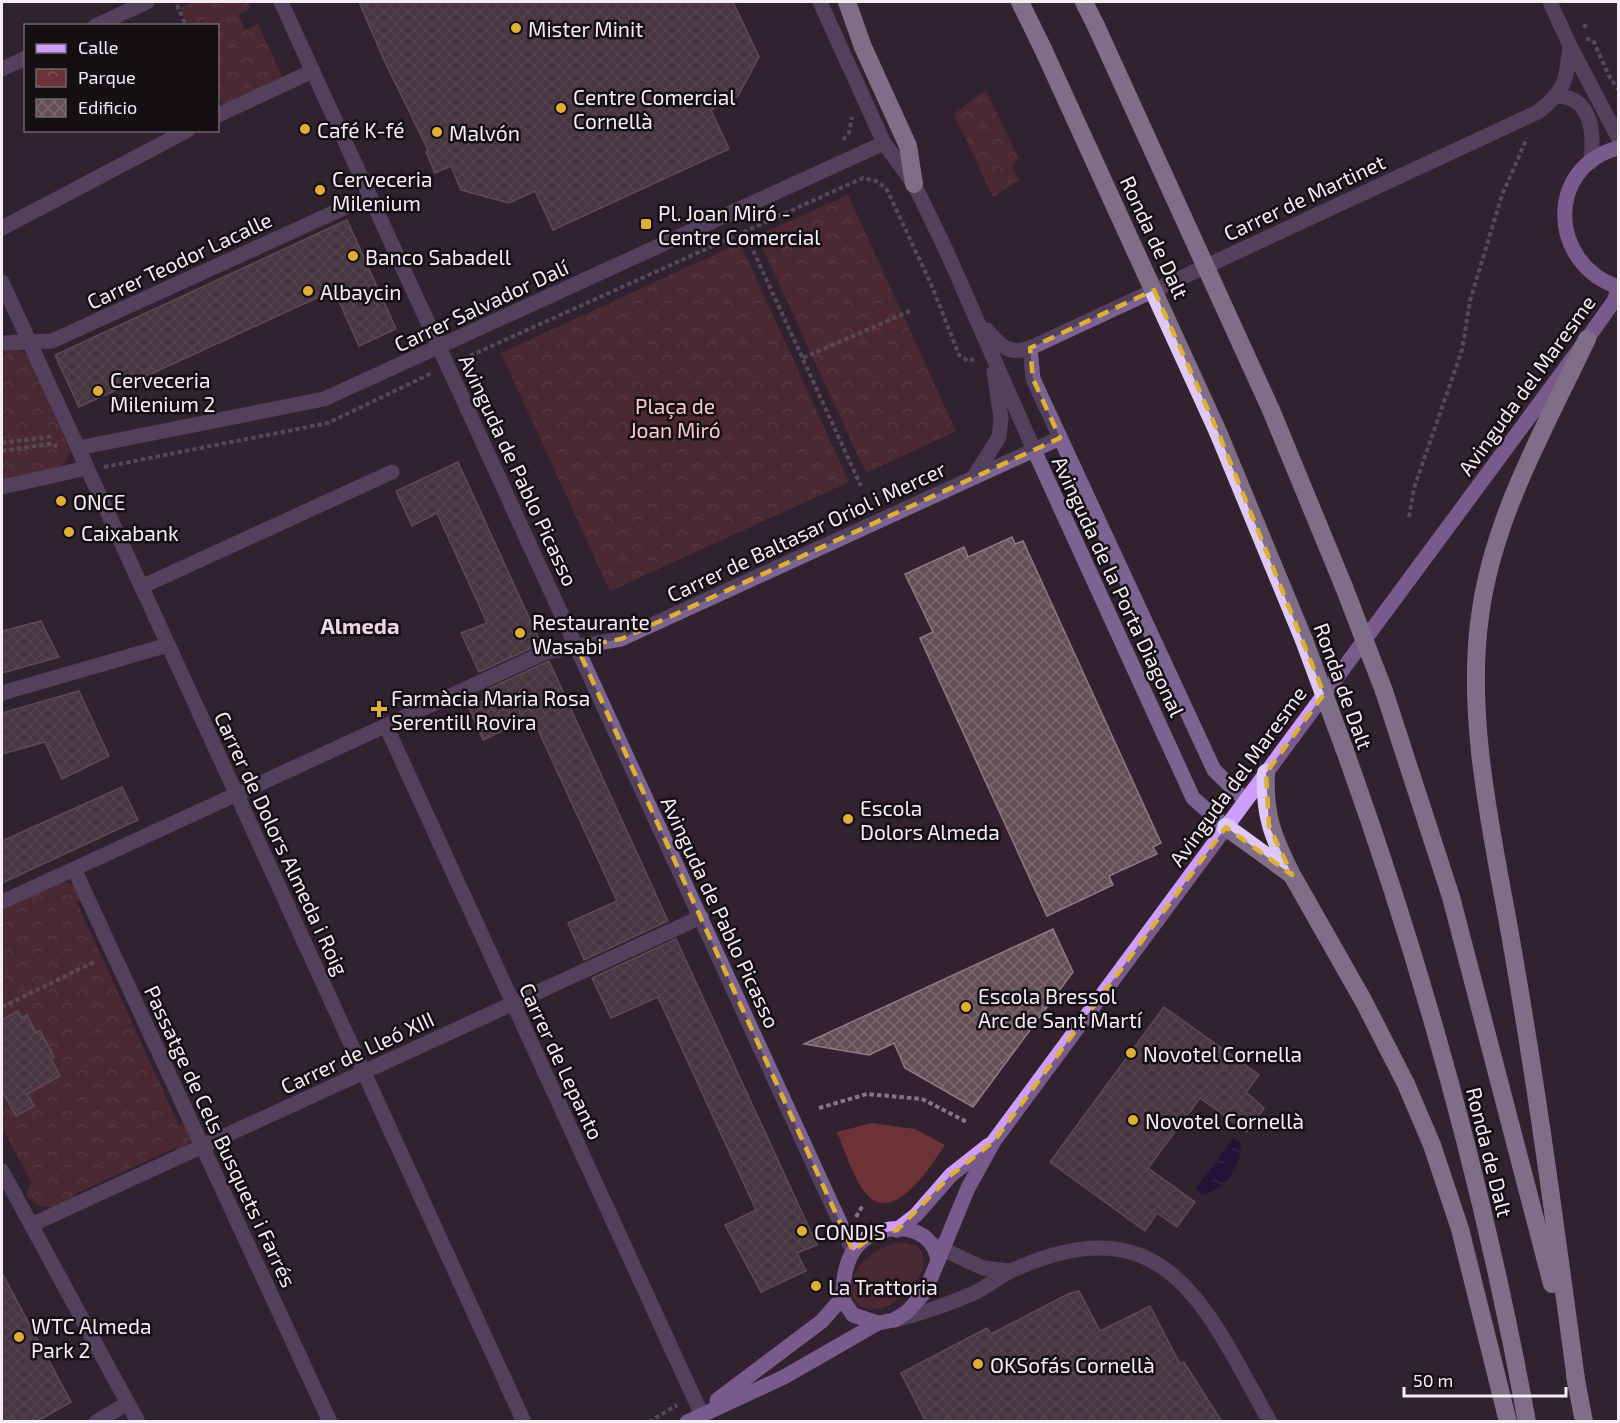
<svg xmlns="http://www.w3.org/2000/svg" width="1620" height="1423" viewBox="0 0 1620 1423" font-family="'Exo 2',sans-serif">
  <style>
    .green { fill: #6c3236 }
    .park { fill: url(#park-crowns) }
    .water { fill: url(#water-ripples) }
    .building { fill: url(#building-cross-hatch); stroke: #917982; stroke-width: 1.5 }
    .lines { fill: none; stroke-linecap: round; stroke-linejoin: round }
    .path { stroke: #847682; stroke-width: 4; stroke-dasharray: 4.5 3; stroke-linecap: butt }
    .minor { stroke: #7b6492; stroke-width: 15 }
    .major { stroke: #cf9efd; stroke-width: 15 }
    .highway { stroke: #dfc9f6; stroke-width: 18 }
    .highway-bridge { stroke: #dfc9f6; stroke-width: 18 }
    .marked { fill: none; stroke: #dfb034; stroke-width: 4.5; stroke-dasharray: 12 8; stroke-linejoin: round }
    .poi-dot { fill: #dfb034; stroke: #150f14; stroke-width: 2 }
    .labels { text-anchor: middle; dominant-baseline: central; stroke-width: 5; stroke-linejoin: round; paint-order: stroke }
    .poi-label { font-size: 21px; fill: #f6ecf4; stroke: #150f14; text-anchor: start }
    .street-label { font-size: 21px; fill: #f6ecf4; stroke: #150f14 }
    .park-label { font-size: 21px; fill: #facacb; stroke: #150f14 }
    .neighbourhood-label { font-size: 22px; font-weight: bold; fill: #ebd6e8; stroke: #150f14 }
  </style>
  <defs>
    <pattern id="park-crowns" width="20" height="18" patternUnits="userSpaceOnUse" patternTransform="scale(1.5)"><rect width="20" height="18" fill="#6c3236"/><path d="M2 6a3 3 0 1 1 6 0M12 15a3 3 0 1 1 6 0" fill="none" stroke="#825054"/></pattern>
    <pattern id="water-ripples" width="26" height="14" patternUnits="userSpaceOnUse" patternTransform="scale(1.5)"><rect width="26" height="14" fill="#130240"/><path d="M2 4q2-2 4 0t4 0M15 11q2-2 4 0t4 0" fill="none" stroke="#36275c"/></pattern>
    <pattern id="building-cross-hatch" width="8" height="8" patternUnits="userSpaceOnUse" patternTransform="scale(1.5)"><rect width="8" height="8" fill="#644e56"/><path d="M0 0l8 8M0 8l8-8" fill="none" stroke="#7b686f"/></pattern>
  </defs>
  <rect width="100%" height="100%" fill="#322230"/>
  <g class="green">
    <path d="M872,1123L915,1129L945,1145C932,1164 892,1230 864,1191C852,1175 845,1151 837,1132Z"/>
    <path d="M902,1242L918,1246C944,1277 868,1338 851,1293C849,1265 878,1246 902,1242Z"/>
  </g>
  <g class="park">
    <path d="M193,2H248L251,8L238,15L245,30L258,24L282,77L223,105L218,92V26L188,25L180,8Z"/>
    <path d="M986,90L1018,158L1012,166L1019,180L993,197L954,114Z"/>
    <path d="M848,195L956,431L866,473L757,236Z"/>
    <path d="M740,243L849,482L610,591L501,353Z"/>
    <path d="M18,349L28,355L71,453L61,467L2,481V357L5,356L4,350Z"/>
    <path d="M63,881L73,885L82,900L77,903L179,1125L184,1123L192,1140L177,1153L175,1148L75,1194L77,1199C57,1206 42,1214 26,1194L32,1183L2,1127V908Z"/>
  </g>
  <path class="water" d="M1233,1138L1241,1143C1240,1169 1227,1187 1202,1196L1195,1190Z"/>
  <g class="building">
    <path d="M359,2H733L759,57L738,96L711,110L729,149L553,230L535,191L509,203L461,190L451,166L435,173L426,152L428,150L384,60Z"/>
    <path d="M347,220L396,329L359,346L334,290L79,407L55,355Z"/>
    <path d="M458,462L541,644L479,672L461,633L487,623L437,513L412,526L396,491Z"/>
    <path d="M1012,537L1015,544L1023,541L1161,843L1153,847L1157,854L1109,876L1113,885L1047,916L920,638L933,632L905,574L964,547L968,557Z"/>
    <path d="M41,621L59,657L2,673V631Z"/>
    <path d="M549,661L668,921L584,960L568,923L617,901L532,717L483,740L469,708L491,697L488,689Z"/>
    <path d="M79,691L109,756L62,779L45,742L2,754V713Z"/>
    <path d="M122,787L138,820L2,883V841Z"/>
    <path d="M1053,929L1073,972L973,1107L905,1068L894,1043L869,1055L804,1044Z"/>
    <path d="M676,939L817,1245L797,1253L806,1271L761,1292L725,1225L756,1210L658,997L611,1018L592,978Z"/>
    <path d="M1164,1007L1259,1075L1246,1092L1264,1108L1247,1132L1200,1098L1148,1168L1195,1202L1177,1227L1157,1213L1145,1231L1050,1162Z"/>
    <path d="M18,1011L22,1018L27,1015L36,1033L40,1031L54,1057L51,1059L60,1076L27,1094L34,1106L16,1116L2,1091V1020Z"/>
    <path d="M2,1273L71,1402L36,1422H2Z"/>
    <path d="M1079,1291L1100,1331L1150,1306L1180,1364L1184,1362L1222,1422H926L901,1373L987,1328L991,1334L1068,1294Z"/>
  </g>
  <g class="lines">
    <g class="path">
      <path d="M177,5L186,26"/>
      <path d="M1583,27L1589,24"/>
      <path d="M1586,39L1593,40L1609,76L1618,89"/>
      <path d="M843,140L849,133L852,117"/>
      <path d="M747,237L861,486"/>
      <path d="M803,358L910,311"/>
      <path d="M463,359L863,178L879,182L887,190L931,284L959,355L968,361L974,359"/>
      <path d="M2,443L54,436"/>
      <path d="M2,451L49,444L57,446"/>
      <path d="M104,467L328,423L432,373"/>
      <path d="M1409,517L1414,488L1462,350L1470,301L1502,195L1527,138"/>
      <path d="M2,1007L94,962"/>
      <path d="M819,1108L867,1094L922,1099L967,1122"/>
      <path d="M856,1217L863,1205"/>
      <path d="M649,1422L677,1405"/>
    </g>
    <g class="minor">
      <path d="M281,2L853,1251"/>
      <path d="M820,2L884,143L914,184L946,250L1034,450L1193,798L1226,827"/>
      <path d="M1550,2L1570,46L1618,137"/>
      <path d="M95,26L147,2"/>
      <path d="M2,69L26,58"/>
      <path d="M1558,96C1593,98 1594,134 1591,162"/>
      <path d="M218,115L313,71"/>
      <path d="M2,228L188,130"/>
      <path d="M2,282L524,1422"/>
      <path d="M987,330C999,345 1010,356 1030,348"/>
      <path d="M2,343L52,341L370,196"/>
      <path d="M78,448L324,399L884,143"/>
      <path d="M974,477L999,437L1001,418L994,372"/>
      <path d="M2,487L87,468"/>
      <path d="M141,587L392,472"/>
      <path d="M2,693L168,645"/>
      <path d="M386,726L701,1413"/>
      <path d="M1245,800L1214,770L1033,379L1030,348L1538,112C1566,90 1566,81 1570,46"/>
      <path d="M74,869L330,1422"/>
      <path d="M2,902L535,657L546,652L621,639L1060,438"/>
      <path d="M2,1171L138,1422"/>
      <path d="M31,1225L701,917"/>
      <path d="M934,1245L983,1268L1009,1271"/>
      <path d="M895,1320C923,1313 950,1304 976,1292C989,1286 999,1276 1011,1271C1166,1200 1205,1306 1270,1422"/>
      <path d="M96,1422L128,1403"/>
    </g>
    <g class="major">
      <path d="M1618,148C1545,167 1549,264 1618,287"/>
      <path d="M897,1230L916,1215L951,1175L989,1145"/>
      <path d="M878,1323L853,1315L844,1302C841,1283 846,1255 861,1242C886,1220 933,1224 938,1261"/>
      <path d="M717,1400L822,1321L843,1297"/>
      <path d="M687,1422L784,1377L878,1323L894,1320L907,1312L925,1292L968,1188L994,1141L1587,339L1614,301L1618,290"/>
    </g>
    <g class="highway">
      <path d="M847,2L863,47L908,146L914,184"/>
      <path d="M1020,2L1043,49"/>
      <path d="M1084,2L1096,26"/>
      <path d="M1271,410L1344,587"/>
      <path d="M1218,432L1304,640"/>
      <path d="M1384,691L1451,897L1552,1284"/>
      <path d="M1344,748C1423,967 1485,1193 1527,1422"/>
      <path d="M1266,773C1264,813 1272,835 1290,871"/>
      <path d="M1226,827L1292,875L1363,1000L1406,1084L1432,1145L1460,1229L1508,1422"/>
      <path d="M1575,1375L1584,1422"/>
      <path d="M1577,1387C1558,1248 1540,1108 1516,969C1498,857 1464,729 1480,616C1493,517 1545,428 1587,339"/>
    </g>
    <g class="highway-bridge">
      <path d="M1096,26L1271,410"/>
      <path d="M1043,49L1218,432"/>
      <path d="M1344,587L1384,691"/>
      <path d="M1304,640L1344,748"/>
    </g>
  </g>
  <path d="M0 0H1620V1423H0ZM1154,290L1218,432L1324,694L1266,773L1269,826L1292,875L1226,827L994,1141L951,1175L897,1230L875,1234L853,1251L577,647L621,639L1060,438L1033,379L1030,348Z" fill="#322230" fill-opacity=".55" fill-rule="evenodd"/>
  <path class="marked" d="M1154,290L1218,432L1324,694L1266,773L1269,826L1292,875L1226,827L994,1141L951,1175L897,1230L875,1234L853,1251L577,647L621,639L1060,438L1033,379L1030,348Z"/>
  <g class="poi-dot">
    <circle cx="516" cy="28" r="6"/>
    <circle cx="561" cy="108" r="6"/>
    <circle cx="305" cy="129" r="6"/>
    <circle cx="437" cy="132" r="6"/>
    <circle cx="320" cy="190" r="6"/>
    <rect x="640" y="218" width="12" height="12" rx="3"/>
    <circle cx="353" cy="256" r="6"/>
    <circle cx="308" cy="291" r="6"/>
    <circle cx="98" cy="391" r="6"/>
    <circle cx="61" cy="501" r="6"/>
    <circle cx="69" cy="532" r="6"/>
    <circle cx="520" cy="633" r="6"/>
    <path d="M376 700h6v6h6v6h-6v6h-6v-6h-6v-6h6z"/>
    <circle cx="848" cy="819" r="6"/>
    <circle cx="966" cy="1007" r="6"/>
    <circle cx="1131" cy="1053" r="6"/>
    <circle cx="1133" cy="1120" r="6"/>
    <circle cx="802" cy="1231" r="6"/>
    <circle cx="816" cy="1286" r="6"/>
    <circle cx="19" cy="1337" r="6"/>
    <circle cx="978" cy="1364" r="6"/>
  </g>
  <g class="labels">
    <g class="poi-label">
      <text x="528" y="28">Mister Minit</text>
      <text x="573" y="96">Centre Comercial<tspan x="573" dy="24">Cornellà</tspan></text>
      <text x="317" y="129">Café K-fé</text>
      <text x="449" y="132">Malvón</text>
      <text x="332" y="178">Cerveceria<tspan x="332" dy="24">Milenium</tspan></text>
      <text x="658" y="212">Pl. Joan Miró -<tspan x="658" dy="24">Centre Comercial</tspan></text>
      <text x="365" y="256">Banco Sabadell</text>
      <text x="320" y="291">Albaycin</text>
      <text x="110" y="379">Cerveceria<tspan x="110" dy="24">Milenium 2</tspan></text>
      <text x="73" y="501">ONCE</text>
      <text x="81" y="532">Caixabank</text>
      <text x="532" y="621">Restaurante<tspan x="532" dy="24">Wasabi</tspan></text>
      <text x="391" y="697">Farmàcia Maria Rosa<tspan x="391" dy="24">Serentill Rovira</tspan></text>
      <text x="860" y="807">Escola<tspan x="860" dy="24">Dolors Almeda</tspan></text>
      <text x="978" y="995">Escola Bressol<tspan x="978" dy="24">Arc de Sant Martí</tspan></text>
      <text x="1143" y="1053">Novotel Cornella</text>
      <text x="1145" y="1120">Novotel Cornellà</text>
      <text x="814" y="1231">CONDIS</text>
      <text x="828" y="1286">La Trattoria</text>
      <text x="31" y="1325">WTC Almeda<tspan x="31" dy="24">Park 2</tspan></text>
      <text x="990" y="1364">OKSofás Cornellà</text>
    </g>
    <g class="street-label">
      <text transform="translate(1304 197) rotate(-25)">Carrer de Martinet</text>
      <text transform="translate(1155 237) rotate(65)">Ronda de Dalt</text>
      <text transform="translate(179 260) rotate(-25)">Carrer Teodor Lacalle</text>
      <text transform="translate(481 305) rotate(-25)">Carrer Salvador Dalí</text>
      <text transform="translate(1526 385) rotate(-54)">Avinguda del Maresme</text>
      <text transform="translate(519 470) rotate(65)">Avinguda de Pablo Picasso</text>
      <text transform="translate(806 531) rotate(-25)">Carrer de Baltasar Oriol i Mercer</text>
      <text transform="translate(1119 586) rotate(65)">Avinguda de la Porta Diagonal</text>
      <text transform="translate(1344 686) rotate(70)">Ronda de Dalt</text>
      <text transform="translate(1237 776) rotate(-54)">Avinguda del Maresme</text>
      <text transform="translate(282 843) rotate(65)">Carrer de Dolors Almeda i Roig</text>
      <text transform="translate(721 912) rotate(65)">Avinguda de Pablo Picasso</text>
      <text transform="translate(357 1052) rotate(-25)">Carrer de Lleó XIII</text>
      <text transform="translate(562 1061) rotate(65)">Carrer de Lepanto</text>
      <text transform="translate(221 1136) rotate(65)">Passatge de Cels Busquets i Farrés</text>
      <text transform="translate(1490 1152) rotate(76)">Ronda de Dalt</text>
    </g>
    <g class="park-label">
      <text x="675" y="405">Plaça de<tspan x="675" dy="24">Joan Miró</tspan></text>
    </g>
    <g class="neighbourhood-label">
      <text x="360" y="625">Almeda</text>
    </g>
  </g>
  <rect width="1620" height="1423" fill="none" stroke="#f6ecf4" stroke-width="6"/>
  <rect x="24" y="24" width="195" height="108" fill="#150f14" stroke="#6f676e" stroke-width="1.5"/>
  <rect x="36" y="44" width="30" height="9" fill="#cf9efd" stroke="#6f676e" stroke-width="1.5"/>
  <text x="78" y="54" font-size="18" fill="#f6ecf4">Calle</text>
  <rect x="36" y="69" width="30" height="18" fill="url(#park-crowns)" stroke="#6f676e" stroke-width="1.5"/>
  <text x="78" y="84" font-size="18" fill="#f6ecf4">Parque</text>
  <rect x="36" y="99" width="30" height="18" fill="url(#building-cross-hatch)" stroke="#6f676e" stroke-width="1.5"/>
  <text x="78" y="114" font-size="18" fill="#f6ecf4">Edificio</text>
  <path d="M1404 1387v9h162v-9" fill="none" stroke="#f6ecf4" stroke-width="3"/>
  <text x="1413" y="1387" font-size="18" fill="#f6ecf4" stroke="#150f14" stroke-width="4.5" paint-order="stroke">50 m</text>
</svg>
